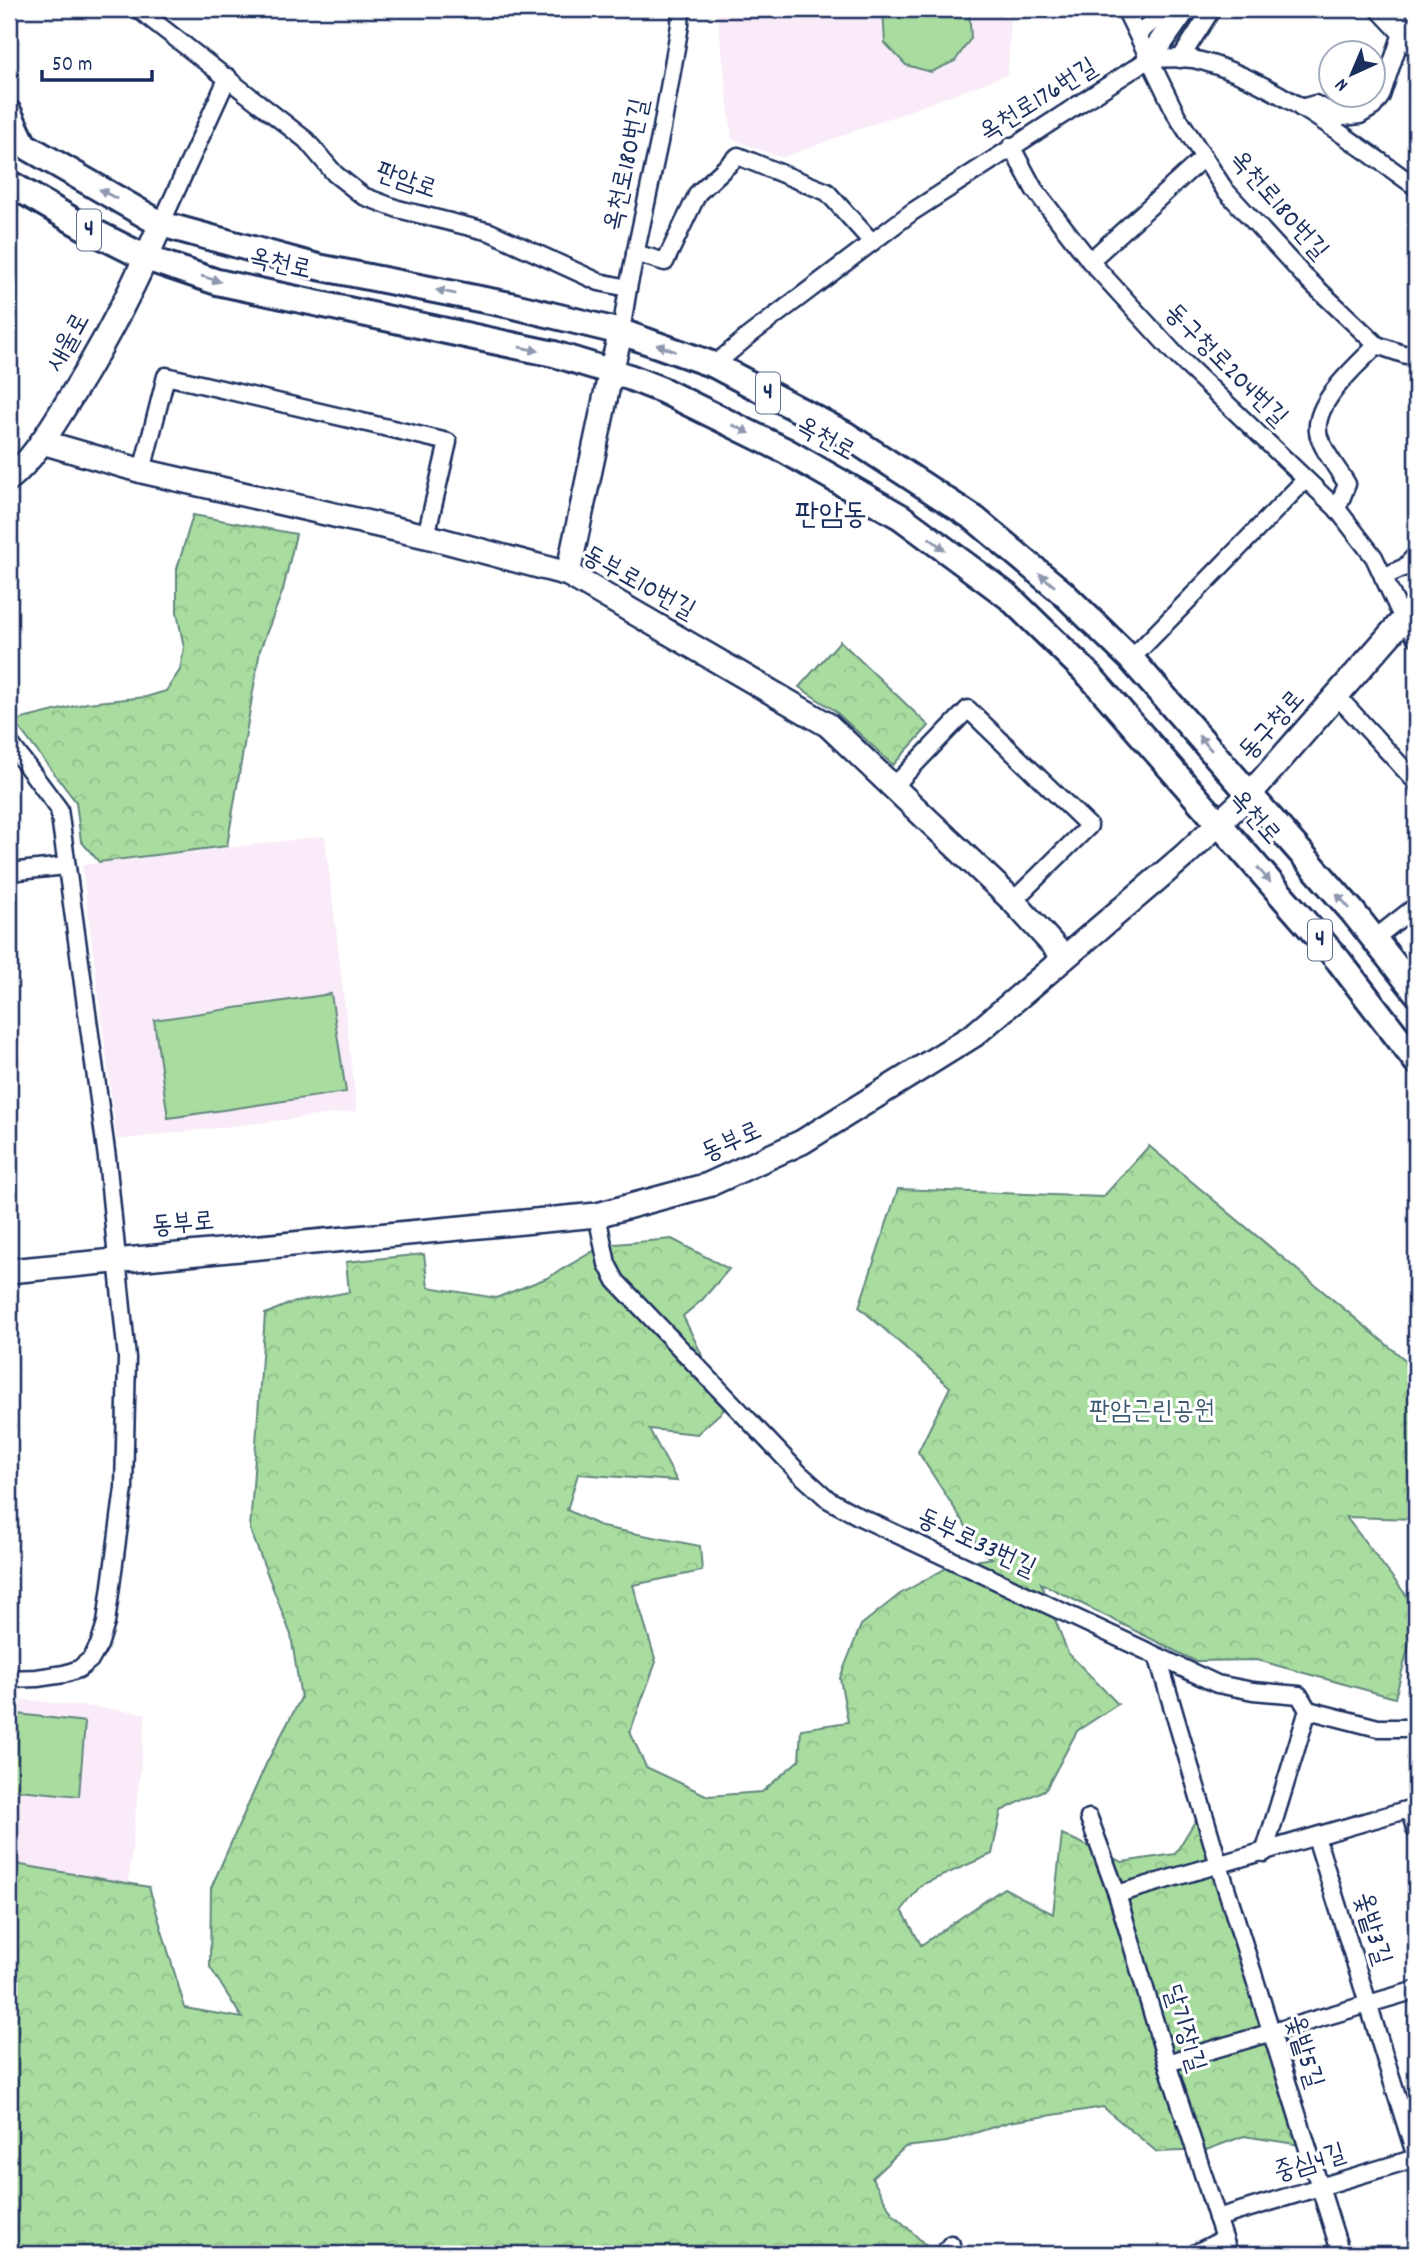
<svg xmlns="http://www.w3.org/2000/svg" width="1425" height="2263" viewBox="0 0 1425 2263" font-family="Dekko,'Poor Story',sans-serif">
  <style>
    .built { fill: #f9ecf8 }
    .grass { fill: #a9dd9f; stroke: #62867e; stroke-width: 2 }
    .forest { fill: url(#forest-crowns); stroke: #62867e; stroke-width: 2 }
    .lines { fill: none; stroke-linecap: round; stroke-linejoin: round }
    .street-casing { stroke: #1b2f5e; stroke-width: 21 }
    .secondary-casing { stroke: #1b2f5e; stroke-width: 28 }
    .primary-casing { stroke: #1b2f5e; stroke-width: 30 }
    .street { stroke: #fff; stroke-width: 16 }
    .secondary { stroke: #fff; stroke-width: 23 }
    .primary { stroke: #fff; stroke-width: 24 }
    .oneway { fill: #8d97ae }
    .labels { text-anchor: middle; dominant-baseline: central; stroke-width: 6; stroke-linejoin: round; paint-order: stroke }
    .shield { fill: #fff; stroke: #5f6d8e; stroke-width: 2 }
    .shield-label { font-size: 24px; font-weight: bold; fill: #1b2f5e }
    .street-label { font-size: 26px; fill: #1b2f5e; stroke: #fff }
    .park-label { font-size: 26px; fill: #3e5a6e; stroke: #fff }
    .quarter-label { font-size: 30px; fill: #1b2f5e; stroke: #fff }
  </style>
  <defs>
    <pattern id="forest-crowns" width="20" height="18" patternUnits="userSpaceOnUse" patternTransform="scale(1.75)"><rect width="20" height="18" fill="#a9dd9f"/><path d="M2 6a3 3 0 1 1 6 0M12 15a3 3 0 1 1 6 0" fill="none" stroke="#91be8b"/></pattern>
  </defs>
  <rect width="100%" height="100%" fill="#fff"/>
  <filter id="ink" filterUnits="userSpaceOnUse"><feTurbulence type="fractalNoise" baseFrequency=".0143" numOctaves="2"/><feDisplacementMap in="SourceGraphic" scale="14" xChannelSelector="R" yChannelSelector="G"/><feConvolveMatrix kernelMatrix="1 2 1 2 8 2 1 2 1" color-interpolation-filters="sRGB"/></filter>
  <g filter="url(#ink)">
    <g class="built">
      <path d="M717,9H1011L1008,74L782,158L732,139Z"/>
      <path d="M325,836L357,1111L117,1140L82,865Z"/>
      <path d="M9,1698L146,1713L122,1945L9,1932Z"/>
    </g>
    <g class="grass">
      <path d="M883,9H969L971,38L955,61L931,72L906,65L885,43Z"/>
      <path d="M331,994L346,1092L168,1118L154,1020Z"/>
      <path d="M9,1713L85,1722L79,1796L9,1789Z"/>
    </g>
    <g class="forest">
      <path d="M193,515L296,534L283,590L260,650L227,846L99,862L81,841L76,802L14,721L87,703L146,697L166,691L180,670L184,648L177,612V569Z"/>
      <path d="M840,641L929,726L893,765L834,710L799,687Z"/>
      <path d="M1149,1146L1416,1369V1519L1346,1517L1416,1608V1619L1395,1698L1257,1660L1195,1661L1041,1583L1068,1653L1118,1704L1077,1731L1046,1789L1001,1811L992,1854L921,1885L902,1910L921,1945L1004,1888L1053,1914L1062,1834L1122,1862L1175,1854L1197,1818L1307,2146L1244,2136L1206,2150L1157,2152L1103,2107L1009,2122L947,2142L905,2147L872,2178L892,2213L935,2254H9V1863L149,1887L185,2008L242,2018L210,1967L211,1888L267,1762L301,1698L291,1635L250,1529L265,1314L291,1303L349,1292L346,1262L424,1254L428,1287L496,1298L547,1278L604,1245L672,1239L729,1269L702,1300L683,1316L727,1407L697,1434L649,1429L677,1481L578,1474L567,1510L602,1527L700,1546L702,1571L633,1585L656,1662L630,1732L646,1767L708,1796L762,1792L799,1760L801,1729L848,1722L840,1678L861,1625L900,1594L952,1565L992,1558L984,1554L918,1452L950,1387L859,1307L898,1189L1103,1197Z"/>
    </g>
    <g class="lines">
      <defs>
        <g id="street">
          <path d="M138,9L306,140L335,174L363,196L398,209L490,232L599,282L628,288"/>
          <path d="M1125,9L1177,116L1225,190L1303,275L1377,345L1406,355L1416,351"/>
          <path d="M1138,34L1152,22L1160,9"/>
          <path d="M1180,59L1212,9"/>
          <path d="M1301,108L1315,104L1343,117L1360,115L1373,107L1381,96L1403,30"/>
          <path d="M1011,146L1034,189L1090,261L1175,354L1337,509L1374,557L1403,619L1416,637"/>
          <path d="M161,224L228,77"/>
          <path d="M635,253L665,262L698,193L738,156L827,192L872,242"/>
          <path d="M1090,261L1204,157"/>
          <path d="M621,332L628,288L662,128L680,25L681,9"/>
          <path d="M714,365L751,334L912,212L1149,59C1163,59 1179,57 1193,59C1269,76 1353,142 1416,187"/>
          <path d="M142,471L166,376L448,442L426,536"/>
          <path d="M1337,509L1347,484C1340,472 1319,445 1318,432C1314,402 1357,365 1377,345"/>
          <path d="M1383,577L1405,567L1416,555"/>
          <path d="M1131,659L1305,480"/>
          <path d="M1337,696L1416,782"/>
          <path d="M9,742L59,809L107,1158L127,1358L124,1488L106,1623L99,1645L91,1659L79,1669L64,1674L37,1678L9,1679"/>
          <path d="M894,786L968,709L1089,826L1013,901"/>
          <path d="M9,872L66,866"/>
          <path d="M1374,939L1416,906"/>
          <path d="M597,1215L607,1264L616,1281L799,1473L829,1500L860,1517L1217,1684L1253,1691L1299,1695L1308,1710L1264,1853"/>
          <path d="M1158,1658L1219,1865L1341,2254"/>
          <path d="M1308,1710L1378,1728H1416"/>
          <path d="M1409,1809L1416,1831"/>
          <path d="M1089,1818L1117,1894L1167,2063L1229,2254"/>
          <path d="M1316,1837L1416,2157"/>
          <path d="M1117,1894L1416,1807"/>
          <path d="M1167,2063L1416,1990"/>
          <path d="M1217,2218L1416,2158"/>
          <path d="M943,2254L951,2244"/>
          <path d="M1194,2254L1224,2239"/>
        </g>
        <g id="secondary">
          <path d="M1383,9L1416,44"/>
          <path d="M1149,59L1184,9"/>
          <path d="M42,442L142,471L426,536L568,574L828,725L1013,901L1064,957"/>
          <path d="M9,479C31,461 47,435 62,411C100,352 133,289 161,224"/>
          <path d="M568,574L611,371L621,332"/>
          <path d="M9,1271L597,1215L708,1185L802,1142L974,1035L1184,856L1250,794L1416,605"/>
        </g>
        <g id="primary">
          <path d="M9,113L24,145L161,224L318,267L510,305L621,332L714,365L845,434L975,519L1063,593L1131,659L1352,911L1416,992"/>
          <path d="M9,183L84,227L146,258L217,282L554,354L629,377L662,390L786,451L901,517L1009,597L1090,676L1339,961L1416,1061"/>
        </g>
      </defs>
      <use href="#street" class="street-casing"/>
      <use href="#secondary" class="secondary-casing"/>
      <use href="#primary" class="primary-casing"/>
      <use href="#street" class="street"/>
      <use href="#secondary" class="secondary"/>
      <use href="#primary" class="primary"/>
    </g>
    <defs><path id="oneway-solid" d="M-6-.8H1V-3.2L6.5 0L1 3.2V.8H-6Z" transform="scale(1.75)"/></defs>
    <g class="oneway">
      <use href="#oneway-solid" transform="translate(108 194) rotate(-151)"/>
      <use href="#oneway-solid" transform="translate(211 279) rotate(17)"/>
      <use href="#oneway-solid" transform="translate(446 292) rotate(-169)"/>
      <use href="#oneway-solid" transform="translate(666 348) rotate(-160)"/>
      <use href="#oneway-solid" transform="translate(529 349) rotate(12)"/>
      <use href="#oneway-solid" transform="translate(741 429) rotate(26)"/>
      <use href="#oneway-solid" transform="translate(937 544) rotate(37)"/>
      <use href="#oneway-solid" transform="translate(1047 580) rotate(-140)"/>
      <use href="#oneway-solid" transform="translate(1205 743) rotate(-131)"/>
      <use href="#oneway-solid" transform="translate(1264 875) rotate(49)"/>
      <use href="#oneway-solid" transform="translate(1343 901) rotate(-131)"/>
    </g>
  </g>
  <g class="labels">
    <g class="shield">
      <rect x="77" y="209.5" width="24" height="41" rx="5"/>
      <rect x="756" y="372.5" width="24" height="41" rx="5"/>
      <rect x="1308" y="919.5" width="24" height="41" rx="5"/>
    </g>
    <g class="shield-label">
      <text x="89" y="230">4</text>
      <text x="768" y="393">4</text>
      <text x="1320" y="940">4</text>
    </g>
    <g class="street-label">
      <text transform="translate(1039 101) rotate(-32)">옥천로176번길</text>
      <text transform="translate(628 165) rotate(-78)">옥천로180번길</text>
      <text transform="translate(406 182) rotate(19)">판암로</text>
      <text transform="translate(1278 206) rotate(49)">옥천로180번길</text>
      <text transform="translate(280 265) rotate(13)">옥천로</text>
      <text transform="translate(69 343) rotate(-61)">새울로</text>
      <text transform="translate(1225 366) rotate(45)">동구청로204번길</text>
      <text transform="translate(825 440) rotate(29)">옥천로</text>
      <text transform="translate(638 584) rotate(29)">동부로10번길</text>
      <text transform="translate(1273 726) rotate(-48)">동구청로</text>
      <text transform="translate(1254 818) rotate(49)">옥천로</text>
      <text transform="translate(732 1143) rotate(-24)">동부로</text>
      <text transform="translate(183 1225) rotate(-5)">동부로</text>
      <text transform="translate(976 1544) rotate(25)">동부로33번길</text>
      <text transform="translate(1371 1929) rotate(73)">옻밭3길</text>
      <text transform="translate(1183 2029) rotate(73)">달기장1길</text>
      <text transform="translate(1303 2052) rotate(73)">옻밭5길</text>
      <text transform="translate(1310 2164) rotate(-17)">중심4길</text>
    </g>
    <g class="park-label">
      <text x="1152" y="1412">판암근린공원</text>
    </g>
    <g class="quarter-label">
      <text x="831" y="517">판암동</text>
    </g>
  </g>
  <rect width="1425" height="2263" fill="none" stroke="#fff" stroke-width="35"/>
  <rect x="18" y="18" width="1390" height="2228" fill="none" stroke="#1b2f5e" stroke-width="2.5" filter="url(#ink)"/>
  <g transform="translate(1352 74) rotate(224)"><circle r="33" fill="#ffffff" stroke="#a4acbf" stroke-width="2"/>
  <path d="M0-5L12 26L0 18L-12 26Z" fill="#1b2f5e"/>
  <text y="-10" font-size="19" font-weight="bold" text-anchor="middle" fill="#1b2f5e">N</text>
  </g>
  <path d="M42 70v10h110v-10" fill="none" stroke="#1b2f5e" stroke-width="3.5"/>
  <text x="52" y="70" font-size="21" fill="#1b2f5e" stroke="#ffffff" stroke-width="5" paint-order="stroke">50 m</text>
</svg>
